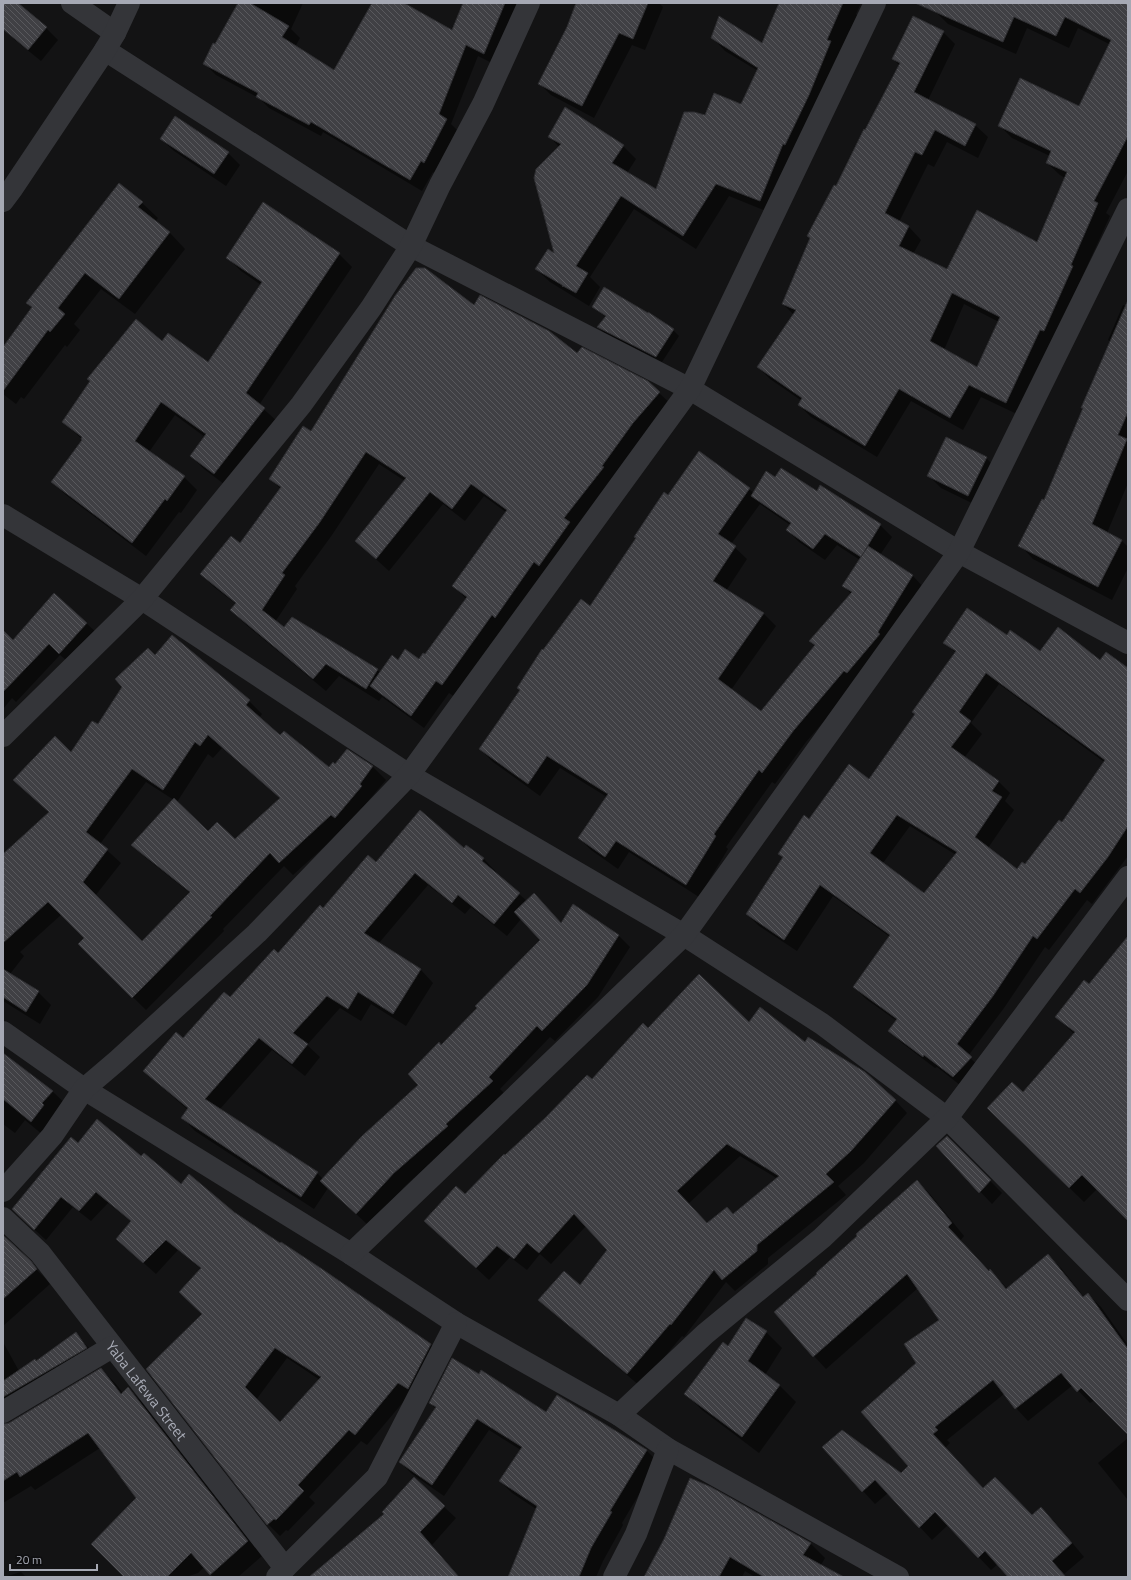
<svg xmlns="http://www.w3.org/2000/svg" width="1131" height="1580" viewBox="0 0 1131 1580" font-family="'Titillium Web',sans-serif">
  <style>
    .shadow { fill: #0007; fill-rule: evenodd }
    .building { fill: url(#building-back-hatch); stroke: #2d2d30; fill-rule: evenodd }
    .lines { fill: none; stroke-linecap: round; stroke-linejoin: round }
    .minor { stroke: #343539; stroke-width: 22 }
    .tertiary { stroke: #343539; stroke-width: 22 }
    .labels { text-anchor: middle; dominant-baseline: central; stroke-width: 3; stroke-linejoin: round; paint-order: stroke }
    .street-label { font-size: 15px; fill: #a6a9b4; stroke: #0e0e0f }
  </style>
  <defs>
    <pattern id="building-back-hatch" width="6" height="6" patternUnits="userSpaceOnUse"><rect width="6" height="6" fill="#404044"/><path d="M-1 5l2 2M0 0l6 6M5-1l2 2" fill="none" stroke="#59595d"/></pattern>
  </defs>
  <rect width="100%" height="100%" fill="#131314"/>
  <g class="shadow">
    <path d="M239,3H303L291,29L300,38L295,47L334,72L373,3H402L455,33L471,3H521L496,65L478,56L451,124L458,131L436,174L433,172L422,191L323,132L321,136L269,108L259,98L216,75L204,63Z"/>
    <path d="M577,3H659L663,7L645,50L632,45L594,118L551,95L539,83L568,27Z"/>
    <path d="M780,3H861L856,14L858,16L851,32L849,31L773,214L729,196L696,249L634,209L590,277L600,287L589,306L550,282L536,269L555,255L559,147L549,136L623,146L636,159L627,173L657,190L705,117L741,105L758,71L725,51L712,37L762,44Z"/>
    <path d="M940,3H1128V171L1106,213L1110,216L1019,415L981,397L963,430L911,401L877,457L811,417L799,405L802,401L770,379L758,367L794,315L783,304L811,239L808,236L836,187L900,66L893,59L943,32L955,44L928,100L975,125L988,137L978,158L947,142L934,167L928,164L899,222L909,227L921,240L913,254L948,270L1037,243L1065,178L1060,175L1047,163L1050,156L1012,138L1000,126L1080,107L1109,44L1078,28L1069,48L1027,28L1016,54L948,24L936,12ZM964,304L999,322L977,369L944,350Z"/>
    <path d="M3,27L46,28L58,40L41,61L15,40Z"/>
    <path d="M161,139L228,153L240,165L226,186L174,151Z"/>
    <path d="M142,203L158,218L155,222L170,233L185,249L135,314L101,289L74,324L80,330L67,347L65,345L24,399L21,397L16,404L3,394V348L33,308L28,303Z"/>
    <path d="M339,254L352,267L259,405L278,422L228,487L204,469L191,456L205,437L175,415L149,452L184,477L197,490L181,513L179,512L146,556L66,495L52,482L83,440L63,422L163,343L208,363L261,285L241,271L228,258Z"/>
    <path d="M1123,305L1128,307V483L1107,533L1121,540L1128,547V568L1112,600L1033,559L1020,545L1045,501L1084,409L1082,407L1111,342L1108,340Z"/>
    <path d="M474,306L659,393L672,405L455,697L449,693L424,728L382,697L379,701L339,676L326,691L244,623L232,610L236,604L214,587L201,574L240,544L281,489L270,479L311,433ZM379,464L405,481L356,541L389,571L443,504L465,521L484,496L507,513L454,586L466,599L425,656L419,660L399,661L381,673L377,670L284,628L275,622L297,589L295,586L332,535Z"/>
    <path d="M593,307L673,330L679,336L662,362L604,333L598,327L606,317Z"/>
    <path d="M699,452L754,493L775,478L817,492L880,525L892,537L880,555L913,576L925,589L857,683L806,742L775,784L772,782L726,847L728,849L699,897L629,852L618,869L591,850L579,838L607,797L560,768L540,796L493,762L480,749L521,691L543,652L591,607ZM760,504L790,525L787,530L799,542L825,560L837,545L860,560L844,586L851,594L816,646L761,712L731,690L776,626L764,614L726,591L747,559L731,544Z"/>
    <path d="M986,458L998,470L980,507L941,488L929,476Z"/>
    <path d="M86,623L98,634L71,664L60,655L16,702L12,698L3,709V632L13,641Z"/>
    <path d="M1007,636L1040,652L1100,661L1128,669V856L1092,904L1087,900L1049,950L1045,947L1004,1008L968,1056L983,1070L965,1089L937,1067L935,1068L902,1043L890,1031L897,1021L866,999L854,987L890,937L833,896L797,951L759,926L747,914L783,858L780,854L810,820L869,780L916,714L956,653L945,642ZM999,684L1104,762L1062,823L1026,865L1017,870L988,848L1014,810L1005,801L1010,793L998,781L964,758L982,734L971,723ZM910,826L956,855L925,894L883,863Z"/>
    <path d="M155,656L249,701L262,714L259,718L281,737L330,768L335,765L347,750L373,767L386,780L345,828L293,875L284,866L223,929L224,931L146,1010L79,944L85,938L62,914L20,952L24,956L10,974L38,992L51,1005L40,1024L3,1001V855L50,813L28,793L72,754L98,725ZM222,748L281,799L235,841L208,832L177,802L208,754L213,758ZM146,782L174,800L133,845L146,858L190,893L142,942L95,896L121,863L100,844Z"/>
    <path d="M466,847L484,859L496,872L495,873L527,901L534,894L561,924L573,906L619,936L630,947L598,997L555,1041L550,1037L500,1089L504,1093L457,1136L459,1138L406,1185L368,1225L328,1188L314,1209L195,1131L183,1118L188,1110L144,1071L230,999L323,909L377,863L464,849ZM428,885L465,914L471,907L507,936L521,919L542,940L442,1046L419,1085L323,1179L317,1173L220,1109L272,1050L305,1076L320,1057L307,1045L340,1008L361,1021L371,1004L406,1026L433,983L421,970L379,943Z"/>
    <path d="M1128,938V1220L1097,1189L1084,1202L988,1108L1023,1093L1074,1034L1057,1017L1089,985Z"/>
    <path d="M749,1023L806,1043L895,1100L907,1113L864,1163L838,1186L846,1195L768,1258V1264L735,1291L726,1282L684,1337L682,1336L640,1386L552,1312L540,1300L580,1287L608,1250L586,1226L551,1264L540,1254L527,1270L510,1257L489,1280L438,1233L465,1195L504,1156L648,1029ZM740,1156L778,1179L734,1215L707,1225L688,1204Z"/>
    <path d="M3,1054L52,1091L71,1109L49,1140L25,1120L15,1133L3,1124Z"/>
    <path d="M947,1137L1002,1193L992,1204L937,1146Z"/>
    <path d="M78,1144L141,1158L181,1185L234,1213L431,1345L442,1356L367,1445L361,1441L309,1497L315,1503L288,1531L286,1530L280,1536L268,1524L147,1369L204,1315L201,1269L178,1250L156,1274L117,1239L132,1222L108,1203L91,1221L73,1207L46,1240L25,1221ZM287,1358L320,1380L280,1423L256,1400Z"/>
    <path d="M917,1181L930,1194L964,1236L960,1241L1008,1289L1048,1256L1061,1268L1084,1297L1088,1294L1101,1307L1128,1345V1434L1095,1400L1090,1403L1073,1385L1028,1421L1016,1408L1004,1394L947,1440L950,1443L945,1448L984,1489L1032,1516L1041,1509L1054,1521L1084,1557L1064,1574L1066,1577H1009L998,1564L991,1570L948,1525L932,1540L888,1493L875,1504L823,1448L901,1475L909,1466L918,1363L940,1320L918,1288L826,1369L814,1356L818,1274Z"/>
    <path d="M3,1237L44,1277L50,1284L3,1326Z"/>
    <path d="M766,1332L782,1348L765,1375L780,1386L796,1402L759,1453L702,1410L686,1394L728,1347Z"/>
    <path d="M75,1334L89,1348L100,1362L6,1420L4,1425L10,1424L101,1369L115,1383L123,1393L128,1388L142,1402L262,1556L238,1577H213L204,1567L198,1573L186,1577H125L137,1498L100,1448L35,1490L31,1486L3,1503V1342L19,1371L37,1362Z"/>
    <path d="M430,1403L547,1413L646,1450L658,1462L622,1523L623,1525L603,1561L596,1577H509L536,1509L512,1493L500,1481L521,1450L489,1430L444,1496L412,1474L400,1462L436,1409Z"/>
    <path d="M1128,1438V1500L1098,1463Z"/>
    <path d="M444,1507L456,1518L432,1545L459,1577H312Z"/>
    <path d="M665,1539L810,1543L825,1558L821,1565L842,1577H755L745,1571L742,1577H645Z"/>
    <path d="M21,1572L26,1577H4Z"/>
  </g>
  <g class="building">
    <path d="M3,3H18L47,27L28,50L3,29Z"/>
    <path d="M238,3H250L289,26L282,37L334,70L372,3H404L452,30L463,3H505L484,54L466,45L439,114L447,119L424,163L421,161L410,180L311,122L309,125L256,97L258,93L203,64L213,43L215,44Z"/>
    <path d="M576,3H648L633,39L619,33L582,106L538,84L567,27Z"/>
    <path d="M779,3H843L827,40L831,41L809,95L785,145L783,144L760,201L716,184L683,236L621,196L576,266L588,273L576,293L563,286V287L562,285L535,269L548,249L554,253L534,178L536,169L561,144L548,137L565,107L624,145L612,163L656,189L684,112H694L705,115L714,93L741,104L758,68L711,38L719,16L762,43Z"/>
    <path d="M915,3H1128V136L1094,201L1098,203L1071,265L1073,266L1044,331L1040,330L1006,403L969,385L950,418L899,389L865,446L798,405L802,398L757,367L796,310L782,304L810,238L807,236L834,185L836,186L864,129L865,130L900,63L892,59L913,16L944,31L914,92L976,124L965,146L935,130L922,155L915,152L885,213L909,226L899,246L947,269L977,210L1037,242L1067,172L1046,163L1051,151L998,126L1020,78L1079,106L1111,40L1065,17L1056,36L1014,17L1003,42ZM952,293L1000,317L977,367L930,341Z"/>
    <path d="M175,116L229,152L214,174L160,139Z"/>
    <path d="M119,183L143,202L138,207L170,232L119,299L85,273L58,308L65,314L50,332L48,330L3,391V347L32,307L26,303Z"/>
    <path d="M263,202L340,253L246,393L265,408L214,474L190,456L206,434L161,402L135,441L185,476L167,501L165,499L132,543L51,482L82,440L81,439L82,437L62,422L90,381L87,379L136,319L162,341L168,333L208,362L262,282L226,258Z"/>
    <path d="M416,268H425L474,305L480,295L549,331L577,353L582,347L648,381L660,392L633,423L602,466L604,467L564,518L570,522L539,566L534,562L495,618L492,615L442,685L436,681L411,716L370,686L392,655L398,660L405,649L419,659L423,653L425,654L467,597L452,586L507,510L471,484L452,509L430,492L376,559L355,541L406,478L366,452L320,522L282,573L285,575L262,610L284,627L292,617L378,669L366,689L326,664L313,679L230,610L236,603L200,574L231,536L240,543L281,487L269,479L303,426L311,431L395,296Z"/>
    <path d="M604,287L648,313V312L674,329L656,357L597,327L606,316L592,307Z"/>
    <path d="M1128,300V412L1118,435L1127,439L1092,524L1122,540L1098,587L1018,546L1042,499L1044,500L1083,408H1081Z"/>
    <path d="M946,437L987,457L968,496L927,476Z"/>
    <path d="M699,451L750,488L718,534L736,546L713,581L764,613L718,679L761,711L815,645L809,641L852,592L842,586L868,546L913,575L878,632L880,634L847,673L844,671L794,730L762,773L759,770L714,834L716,836L686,885L616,841L605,857L578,838L608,794L547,756L528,784L479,749L520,690L517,688L542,649L543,650L581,599L590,606L636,538L634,537L664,492L668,495Z"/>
    <path d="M781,468L817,491L820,485L881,524L861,557L825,534L813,549L786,530L791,523L751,496L766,471L775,477Z"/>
    <path d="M54,593L87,623L59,654L49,644L3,692V630L13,640Z"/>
    <path d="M967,608L1007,635L1010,630L1040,651L1058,627L1100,660L1106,652L1128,668V826L1108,857L1080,893L1075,889L1037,939L1033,936L993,996L957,1044L972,1057L953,1077L924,1055L923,1057L888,1031L897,1019L853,987L890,935L820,885L784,940L746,914L783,857L778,854L804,815L809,819L849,764L869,779L915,714L912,712L956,651L943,643ZM986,673L1105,760L1062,822L1059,820L1025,864L1022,862L1017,869L975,837L1002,797L992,791L999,781L951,747L971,721L959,712ZM897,815L957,852L924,893L870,853Z"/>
    <path d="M172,635L250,700L246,705L280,735L284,731L329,767L333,762L335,764L347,749L373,766L360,784L362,786L335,818L331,815L279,863L270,853L210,916L212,917L132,998L78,944L84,938L48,902L3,943V854L49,812L13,780L55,736L71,752L92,721L98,724L122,687L115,679L148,648L155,655ZM208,735L280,798L235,839L217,822L208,831L174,798L131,845L190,892L142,941L83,882L108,849L86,832L132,769L163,790L195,742L200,746Z"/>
    <path d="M420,810L464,848L466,845L484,858L482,861L520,893L494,924L458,895L452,903L415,873L364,933L421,969L393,1014L358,992L348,1009L327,996L293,1033L308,1044L292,1064L259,1038L205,1099L318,1172L301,1197L181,1118L188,1108L143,1071L176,1032L183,1038L224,992L230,997L274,949L278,953L320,905L323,908L368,855L376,862Z"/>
    <path d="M534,893L561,923L573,904L619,935L587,985L542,1031L537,1026L489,1077L493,1081L446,1124L448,1126L394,1173L356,1214L320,1181L362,1136L418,1085L408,1074L439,1042L441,1045L477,1008L475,1006L540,940L514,912Z"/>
    <path d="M1128,936V1221L1082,1175L1069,1188L987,1108L1012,1082L1023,1092L1075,1032L1055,1017L1084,980L1089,984Z"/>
    <path d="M3,969L39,991L26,1012L3,997Z"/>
    <path d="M699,974L749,1022L760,1007L805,1042L808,1037L865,1072L896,1100L851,1151L826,1174L834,1182L757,1245V1251L722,1280L714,1270L671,1325L670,1324L627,1374L538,1300L564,1271L580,1285L607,1250L574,1214L539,1253L527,1243L514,1259L497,1246L476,1268L424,1221L456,1186L465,1194L504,1154L505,1155L545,1118L587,1075L592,1079L643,1023L648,1028ZM727,1144L779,1176L733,1214L727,1207L707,1223L677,1191Z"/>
    <path d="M3,1053L53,1091L42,1103L44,1105L31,1122L3,1099Z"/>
    <path d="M97,1119L141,1156L144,1153L181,1184L189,1174L234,1212L280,1243L281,1242L322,1269L431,1344L408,1389L398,1383L355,1435L349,1430L298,1485L304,1491L276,1520L274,1519L267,1525L146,1369L202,1314L179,1292L201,1268L166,1240L143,1263L116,1239L131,1221L96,1192L79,1211L61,1197L34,1230L12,1209L71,1137L78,1143ZM275,1348L321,1377L280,1422L245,1387Z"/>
    <path d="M947,1136L991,1180L979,1193L936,1146Z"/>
    <path d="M917,1180L952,1223L948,1227L989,1271L990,1269L1006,1289L1048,1254L1083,1297L1088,1293L1128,1349V1435L1081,1388L1077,1392L1061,1373L1015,1409L993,1380L935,1427L938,1430L933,1434L983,1488L995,1477L1032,1515L1041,1507L1072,1543L1052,1561L1066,1577H1008L985,1551L978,1558L935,1512L919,1528L875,1480L862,1492L822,1447L842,1430L901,1473L908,1466L861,1412L916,1363L904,1344L939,1320L907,1274L813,1357L774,1312L817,1274L816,1273L857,1236L856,1234Z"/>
    <path d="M3,1235L31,1261L37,1269L3,1299Z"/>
    <path d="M746,1318L767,1331L748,1361L780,1385L742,1437L684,1394L723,1342L728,1346Z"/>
    <path d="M76,1332L87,1348L3,1397V1381L35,1359L36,1361Z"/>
    <path d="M452,1358L479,1374L481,1370L546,1412L557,1395L647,1450L610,1511L612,1512L591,1548L579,1577H508L537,1506L499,1481L522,1447L477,1419L432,1485L399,1462L436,1407L429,1403Z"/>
    <path d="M101,1368L121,1394L128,1387L248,1541L210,1575L191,1553L167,1577H124L91,1544L136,1498L88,1433L20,1477L17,1472L3,1481V1424L9,1423Z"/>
    <path d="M414,1477L445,1506L420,1532L459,1577H309L384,1514L382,1512Z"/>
    <path d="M690,1478L711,1487L811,1543L803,1555L844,1577H764L730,1557L719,1577H644L664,1539Z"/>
  </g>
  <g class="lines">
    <g class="minor">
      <path d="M72,3L115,33"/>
      <path d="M105,50L411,246L690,389L959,552L1128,643"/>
      <path d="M3,515L142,599L409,775L684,935L822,1024L947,1118L1128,1300"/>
      <path d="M3,736L142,599L301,405L371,308L411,246L440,185L483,104L529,3"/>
      <path d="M3,1032L84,1089L351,1254L456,1323L619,1415L668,1449L898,1577"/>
      <path d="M3,1191L52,1136L84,1089L118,1060L257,933L409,775L690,389L875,3"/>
      <path id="s1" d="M3,1218L40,1253L285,1568"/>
      <path d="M351,1254L684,935L959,552L1128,209"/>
      <path d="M3,1412L112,1347"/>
      <path d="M619,1415L705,1334L822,1238L947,1118L1128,877"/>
      <path d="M277,1577L285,1568L377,1477L456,1323"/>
      <path d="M614,1577L636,1534L668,1449"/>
    </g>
    <path class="tertiary" d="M3,201L12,189L105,50L115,33L129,3"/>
  </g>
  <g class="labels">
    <g class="street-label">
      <text stroke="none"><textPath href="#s1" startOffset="225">Yaba Lafewa Street</textPath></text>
    </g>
  </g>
  <rect width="1131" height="1580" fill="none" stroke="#a6a9b4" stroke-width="8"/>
  <path d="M10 1564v6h87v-6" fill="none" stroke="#a6a9b4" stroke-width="2"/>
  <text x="16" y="1564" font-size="12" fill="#a6a9b4" stroke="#0e0e0f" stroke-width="3" paint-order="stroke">20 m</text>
</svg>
